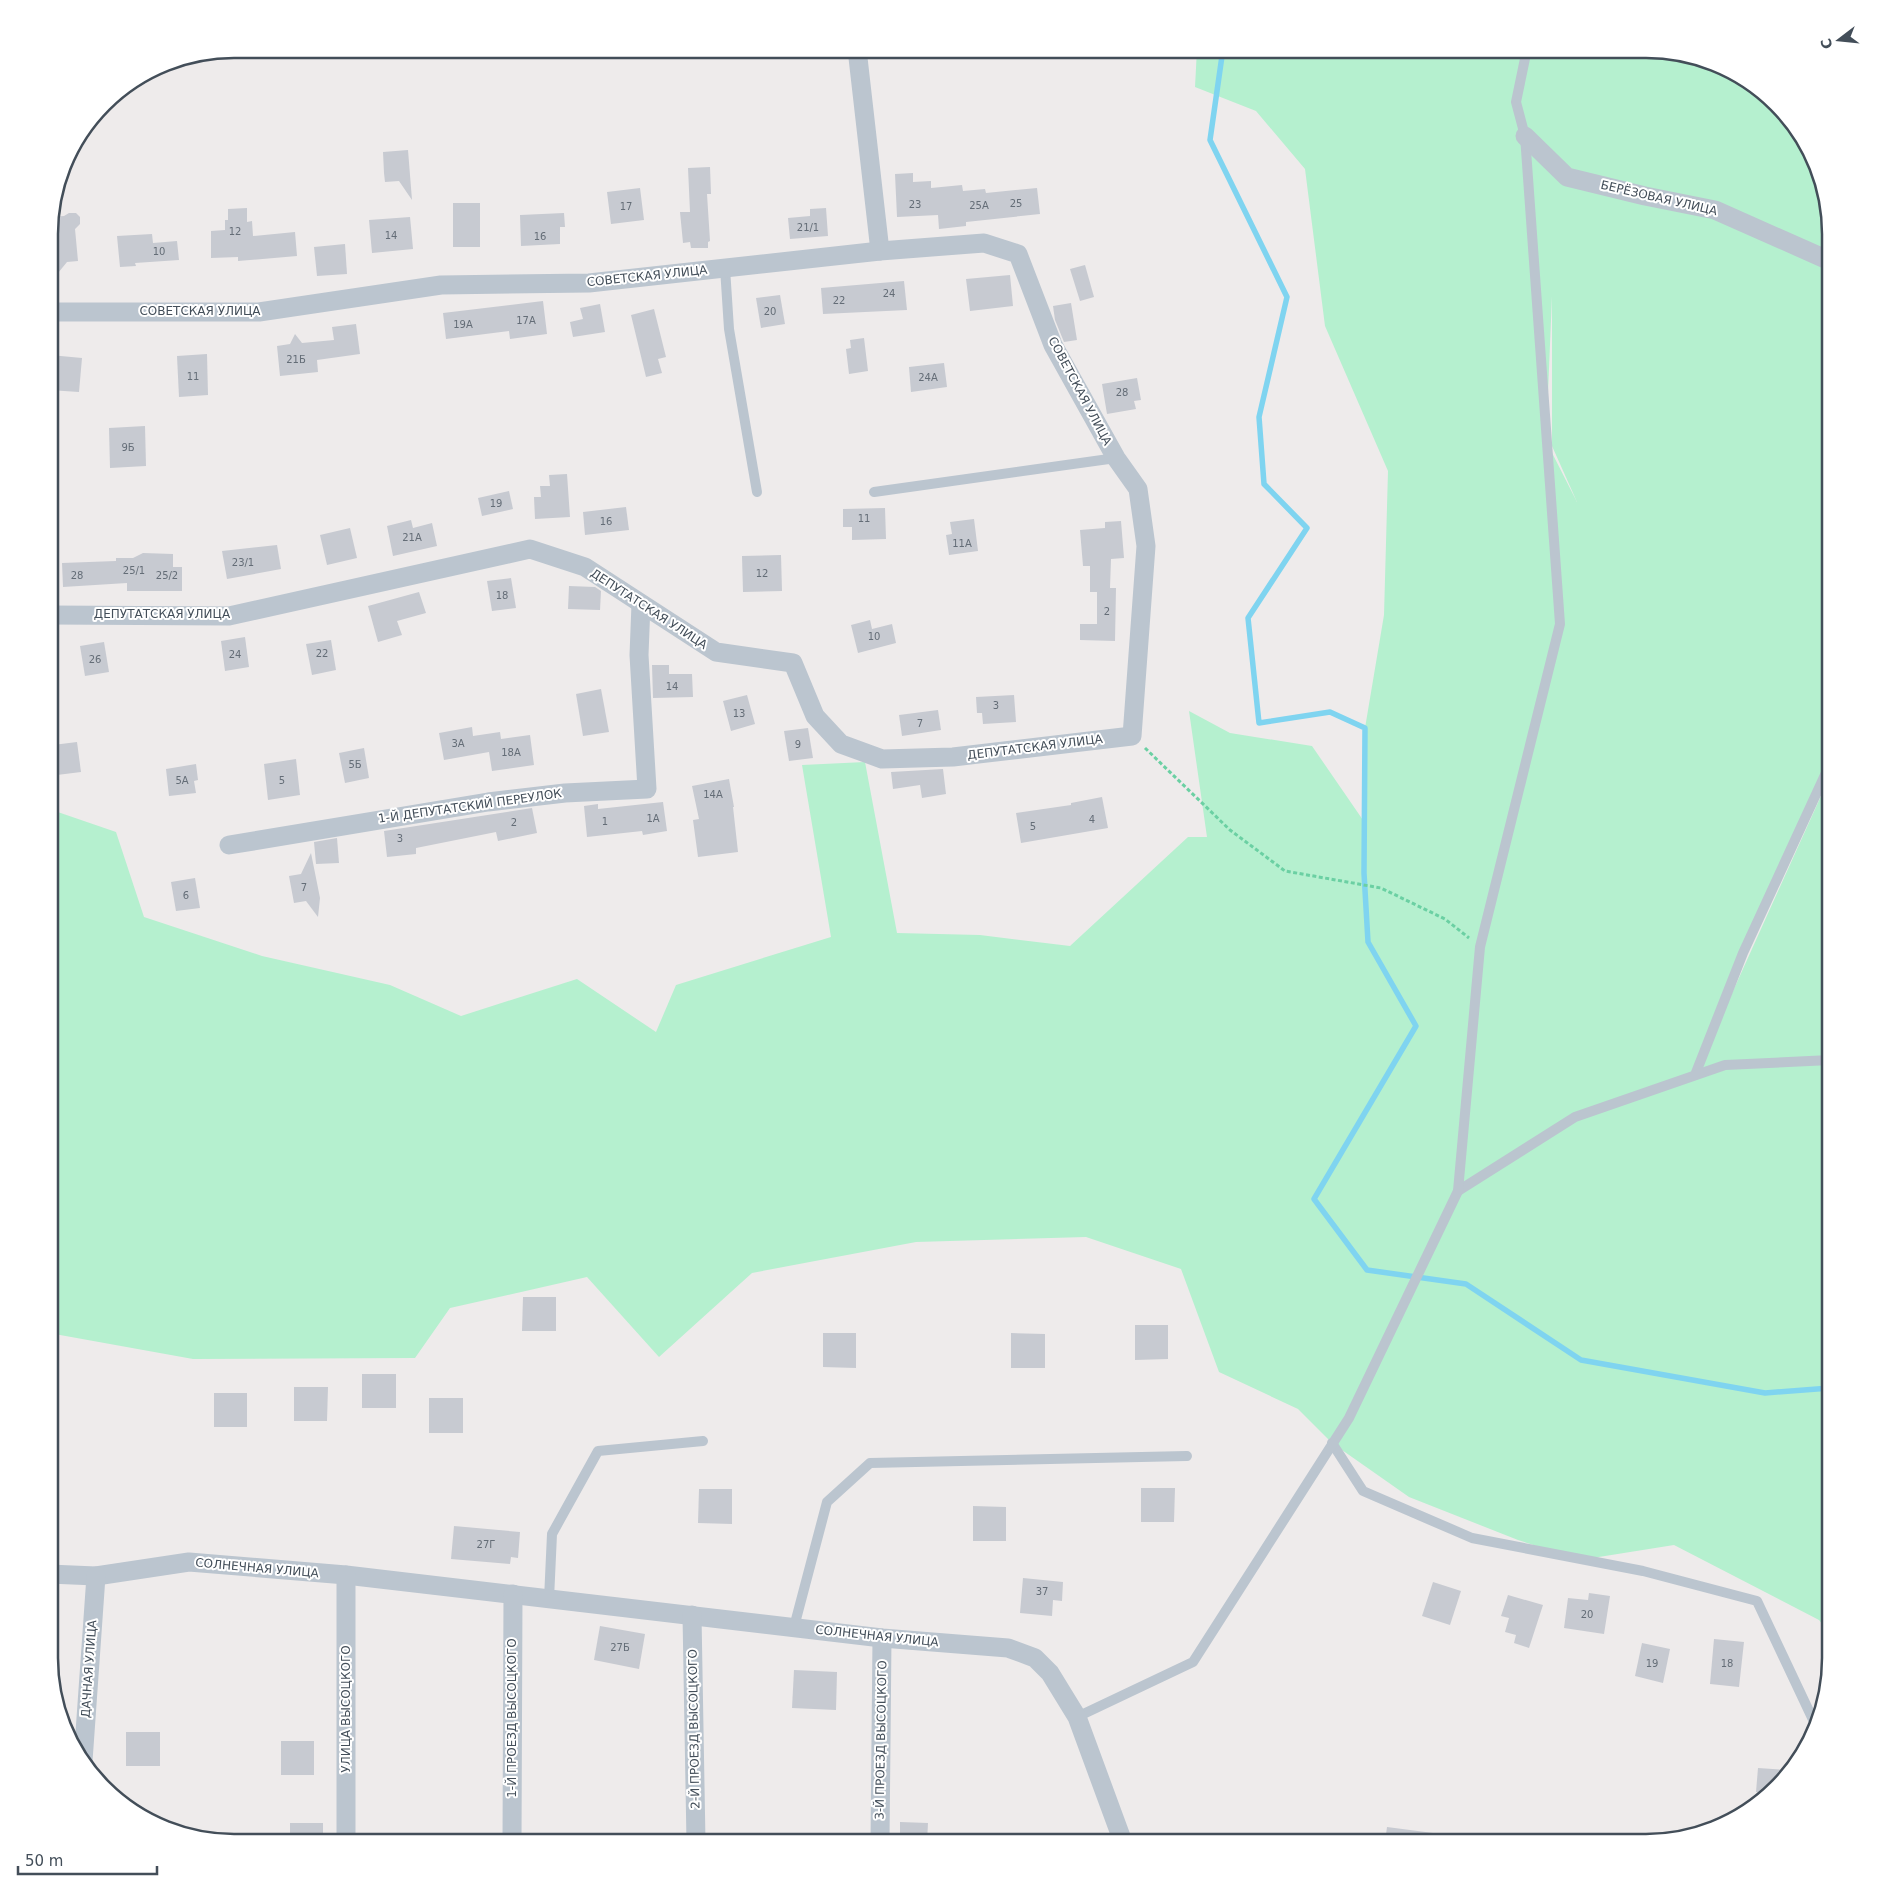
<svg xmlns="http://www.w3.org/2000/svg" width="1879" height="1891" viewBox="0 0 1879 1891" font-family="'DejaVu Sans',sans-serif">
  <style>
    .green { fill: #b5f0cf; fill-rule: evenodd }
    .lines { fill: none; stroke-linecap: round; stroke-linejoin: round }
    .stream { stroke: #7fd4f0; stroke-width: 5.5 }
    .building { fill: #c7cad1 }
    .path { stroke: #6bd0a3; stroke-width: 3; stroke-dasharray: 4 2.5; stroke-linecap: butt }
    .service { stroke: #bbc5cf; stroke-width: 10 }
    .minor { stroke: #bbc5cf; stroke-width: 19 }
    .labels { text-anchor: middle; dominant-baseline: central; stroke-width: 4; stroke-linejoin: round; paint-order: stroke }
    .number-label { font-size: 10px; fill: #646d77 }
    .street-label { font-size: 12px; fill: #434e59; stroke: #fff }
    .rim { fill: none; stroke: #434e59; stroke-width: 2.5 }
  </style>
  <rect width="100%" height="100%" fill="#eeebeb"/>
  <path class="green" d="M1197,49H1657L1727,68L1784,112L1816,163L1830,234V764L1743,953L1701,1062L1830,776V1634L1819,1620L1674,1545L1580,1560L1518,1540L1409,1497L1332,1443L1298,1409L1219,1372L1181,1269L1086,1237L916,1242L752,1273L659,1357L587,1277L450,1308L415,1358L193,1359L49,1333V809L116,832L144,917L262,956L390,985L461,1016L577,979L656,1032L676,985L831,937L802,765L865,762L897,933L980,935L1070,946L1188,837H1207L1189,711L1230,733L1312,746L1365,823V728L1384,615L1388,471L1325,326L1305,169L1256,111L1195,87ZM1552,296V446L1577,502L1546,441Z"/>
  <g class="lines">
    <path class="stream" d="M1223,49L1210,140L1287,297L1259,417L1264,484L1307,528L1248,618L1259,723L1330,712L1365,728L1364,873L1368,942L1416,1026L1314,1199L1367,1270L1466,1284L1581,1360L1765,1393L1830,1388"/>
  </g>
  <g class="building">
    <path d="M408,150L412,200L399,181L385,182L384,173L383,152Z"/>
    <path d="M710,167L711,194H707L710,241L708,242V248H691L690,242L683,243L680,212H690L688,168Z"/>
    <path d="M913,173V182L931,181V188L962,185L963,191L985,189L986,193L1037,188L1040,214L966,222V226L939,229L938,215L897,217L895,174Z"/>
    <path d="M640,188L644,220L611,224L607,192Z"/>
    <rect x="453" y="203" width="27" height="44"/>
    <path d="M247,208V222L252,221L253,236L295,232L297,256L238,261V257L211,258V231L225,230V220H228V209Z"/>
    <path d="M826,208L828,236L790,239L788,218L810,216V209Z"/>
    <path d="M69,213H76L80,217V224L75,229L78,261L67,262L49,284L50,217L64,216Z"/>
    <path d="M564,213L565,227H560V244L521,246L520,215Z"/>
    <path d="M410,217L413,249L372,253L369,220Z"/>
    <path d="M152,234L153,243L177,241L179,260L135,263L136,266L120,267L117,236Z"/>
    <path d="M345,244L347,274L317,276L314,247Z"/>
    <path d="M1085,265L1094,297L1080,301L1070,269Z"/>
    <path d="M1010,275L1013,306L970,311L966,279Z"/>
    <path d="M904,281L907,310L823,314L821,288Z"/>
    <path d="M780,295L785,324L761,328L756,298Z"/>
    <path d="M543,301L547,334L510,339L509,331L446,339L443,313Z"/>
    <path d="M1071,303L1077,340L1064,342L1055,320L1053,306Z"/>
    <path d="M600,304L605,332L573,337L570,322L583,319L580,308Z"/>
    <path d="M654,309L666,357L658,359L662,373L646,377L631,315Z"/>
    <path d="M356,324L360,354L317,360L318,372L280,376L277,346L290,344L295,334L302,343L334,340L332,327Z"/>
    <path d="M864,338L868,371L849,374L846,349L851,348L850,340Z"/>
    <path d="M207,354L208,395L179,397L177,356Z"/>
    <path d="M50,355L82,358L79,392L49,390Z"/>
    <path d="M944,363L947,387L911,392L909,367Z"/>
    <path d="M1137,378L1141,400L1134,401L1136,409L1107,414L1102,384Z"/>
    <path d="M145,426L146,466L110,468L109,428Z"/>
    <path d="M567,474L570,517L535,519L534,497H541L540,486H550L549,475Z"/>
    <path d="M509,491L513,509L482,516L478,498Z"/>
    <path d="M626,507L629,530L585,535L583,512Z"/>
    <path d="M885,508L886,539L852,540V527H843V509Z"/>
    <path d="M974,519L978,551L949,555L946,535L952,534L950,522Z"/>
    <path d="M411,520L413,528L432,523L437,546L393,556L387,526Z"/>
    <path d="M1121,521L1124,558L1111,559L1110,588H1116L1115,641L1080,640V624H1097V592H1090V566H1083L1080,530L1105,528V522Z"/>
    <path d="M350,528L357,558L327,565L320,535Z"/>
    <path d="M277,545L281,569L227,579L222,551Z"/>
    <path d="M143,553L173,554V567H182V591H127V583L63,587L62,563L116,561V558H133Z"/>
    <path d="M781,555L782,591L743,592L742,556Z"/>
    <path d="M511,578L516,608L492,611L487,581Z"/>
    <path d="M569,586L595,587L601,591L600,610L568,609Z"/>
    <path d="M419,592L426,613L397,621L402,635L378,642L368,606Z"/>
    <path d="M870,620L872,629L892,624L896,643L858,653L851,625Z"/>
    <path d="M245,637L249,667L225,671L221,641Z"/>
    <path d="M331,640L336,670L312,675L306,644Z"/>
    <path d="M104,642L109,672L85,676L80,646Z"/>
    <path d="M652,665H669V674H692L693,697L653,698Z"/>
    <path d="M601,689L609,732L583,736L576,694Z"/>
    <path d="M747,695L755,724L731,731L723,701Z"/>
    <path d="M1014,695L1016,722L983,724L982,713H977L976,697Z"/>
    <path d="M938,710L941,730L902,736L899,715Z"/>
    <path d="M472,727L473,736L500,732L501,739L530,735L534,765L492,771L489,752L444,760L439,733Z"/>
    <path d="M808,728L813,758L789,761L784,731Z"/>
    <path d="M77,742L81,772L57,775L53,745Z"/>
    <path d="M364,748L369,778L345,783L339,753Z"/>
    <path d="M296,759L300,795L268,800L264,764Z"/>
    <path d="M196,764L198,780L194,781L196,793L169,796L166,769Z"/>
    <path d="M943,769L946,794L922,798L920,785L893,789L891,772Z"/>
    <path d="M729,779L734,807H733L738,852L698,857L693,820L699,819L692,786Z"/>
    <path d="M1102,797L1108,828L1021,843L1016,813L1071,805V803Z"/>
    <path d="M663,802L667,831L643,835L642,831L587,837L584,806L598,804V809Z"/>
    <path d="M532,808L537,833L498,841L496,832L416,848V854L387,857L384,831Z"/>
    <path d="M337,838L339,863L316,864L314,842Z"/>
    <path d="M311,853L320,898L318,917L306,901L294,903L289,876L301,874Z"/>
    <path d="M195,878L200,908L176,911L171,882Z"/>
    <path d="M523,1297H556V1331H522Z"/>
    <path d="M1135,1325H1168V1359L1135,1360Z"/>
    <path d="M823,1333H856V1368L823,1367Z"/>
    <path d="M1011,1333L1045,1334V1368H1011Z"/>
    <rect x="362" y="1374" width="34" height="34"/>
    <path d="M294,1387H328L327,1421H294Z"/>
    <rect x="214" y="1393" width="33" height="34"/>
    <rect x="429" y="1398" width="34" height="35"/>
    <path d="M1141,1488H1175L1174,1522H1141Z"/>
    <path d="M699,1489H732V1524L698,1523Z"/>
    <path d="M973,1506L1006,1507V1541H973Z"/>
    <path d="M454,1526L520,1532L518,1558L511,1557L510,1564L451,1559Z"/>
    <path d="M1023,1578L1063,1582L1062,1601L1053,1600L1052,1616L1020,1613Z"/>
    <path d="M1433,1582L1461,1591L1450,1625L1422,1616Z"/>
    <path d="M1589,1593L1610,1596L1604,1634L1564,1628L1568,1598L1588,1600Z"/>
    <path d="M1508,1595L1543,1605L1529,1648L1514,1643L1516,1635L1505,1632L1509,1618L1501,1616Z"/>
    <path d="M600,1626L645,1634L639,1669L594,1660Z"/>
    <path d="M1714,1639L1744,1642L1739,1687L1710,1684Z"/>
    <path d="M1642,1643L1670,1649L1663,1683L1635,1676Z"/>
    <path d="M794,1670L837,1672L836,1710L792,1708Z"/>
    <rect x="126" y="1732" width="34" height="34"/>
    <rect x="281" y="1741" width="33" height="34"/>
    <path d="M1758,1768L1786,1770L1769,1794L1756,1792Z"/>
    <path d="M900,1822L928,1823L927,1842H900Z"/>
    <rect x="290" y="1823" width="33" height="19"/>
    <path d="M1387,1827L1433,1833L1432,1842H1385Z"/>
  </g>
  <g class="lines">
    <path class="path" d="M1145,748L1230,830L1285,871L1381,888L1445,919L1469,938"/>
    <g class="service">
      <path d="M725,268L729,329L757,492"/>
      <path d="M874,492L1116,458"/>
      <path d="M1695,1075L1743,953L1830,764"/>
      <path d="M1458,1191L1575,1117L1725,1065L1830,1060"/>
      <path d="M1332,1443L1363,1491L1472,1538L1643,1571L1757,1601L1816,1726"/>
      <path d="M549,1599L552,1534L598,1451L703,1441"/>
      <path d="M794,1627L827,1502L870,1463L1187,1456"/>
      <path d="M1077,1717L1193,1662L1349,1418L1458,1191L1480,947L1560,624L1525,136L1516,102L1527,49"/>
    </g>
    <g class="minor">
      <path d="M857,49L880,251"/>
      <path d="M1525,136L1567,177L1645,196L1715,210L1830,261"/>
      <path d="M49,615L229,616L530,549L585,567L716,652L793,663L815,716L841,744L882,759L953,757L1132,736L1146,546L1138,489L1116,458L1053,345L1018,254L984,243L880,251L589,283L441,285L259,312H49"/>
      <path d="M229,845L488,802L565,793L647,789L639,655L641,604"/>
      <path d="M49,1574L96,1576L189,1562L346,1575L882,1638L1008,1648L1035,1658L1050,1673L1077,1717L1123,1842"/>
      <path d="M346,1575V1842"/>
      <path d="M692,1615L696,1842"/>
      <path d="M83,1761L96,1576"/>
      <path d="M512,1842L513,1594"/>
      <path d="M880,1842L882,1638"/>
    </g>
  </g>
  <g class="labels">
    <g class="number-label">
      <text x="1016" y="203">25</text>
      <text x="915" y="204">23</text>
      <text x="979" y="205">25А</text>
      <text x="626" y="206">17</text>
      <text x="808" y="227">21/1</text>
      <text x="235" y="231">12</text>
      <text x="391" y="235">14</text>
      <text x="540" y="236">16</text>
      <text x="159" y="251">10</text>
      <text x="889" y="293">24</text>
      <text x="839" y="300">22</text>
      <text x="770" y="311">20</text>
      <text x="526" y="320">17А</text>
      <text x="463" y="324">19А</text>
      <text x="296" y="359">21Б</text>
      <text x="193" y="376">11</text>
      <text x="928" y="377">24А</text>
      <text x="1122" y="392">28</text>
      <text x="128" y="447">9Б</text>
      <text x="496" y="503">19</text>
      <text x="864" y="518">11</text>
      <text x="606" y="521">16</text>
      <text x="412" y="537">21А</text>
      <text x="962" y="543">11А</text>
      <text x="243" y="562">23/1</text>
      <text x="134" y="570">25/1</text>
      <text x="762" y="573">12</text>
      <text x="77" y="575">28</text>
      <text x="167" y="575">25/2</text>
      <text x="502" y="595">18</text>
      <text x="1107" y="611">2</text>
      <text x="874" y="636">10</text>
      <text x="322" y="653">22</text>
      <text x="235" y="654">24</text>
      <text x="95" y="659">26</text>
      <text x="672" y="686">14</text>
      <text x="996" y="705">3</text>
      <text x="739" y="713">13</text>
      <text x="920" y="723">7</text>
      <text x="458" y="743">3А</text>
      <text x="798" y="744">9</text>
      <text x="511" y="752">18А</text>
      <text x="355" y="764">5Б</text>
      <text x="182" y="780">5А</text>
      <text x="282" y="780">5</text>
      <text x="713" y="794">14А</text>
      <text x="653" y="818">1А</text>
      <text x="1092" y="819">4</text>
      <text x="605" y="821">1</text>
      <text x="514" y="822">2</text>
      <text x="1033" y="826">5</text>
      <text x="400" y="838">3</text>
      <text x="304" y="887">7</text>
      <text x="186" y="895">6</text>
      <text x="486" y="1544">27Г</text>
      <text x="1042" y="1591">37</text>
      <text x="1587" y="1614">20</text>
      <text x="620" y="1647">27Б</text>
      <text x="1652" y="1663">19</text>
      <text x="1727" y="1663">18</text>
    </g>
    <g class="street-label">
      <text transform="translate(1659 198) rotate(13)">БЕРЁЗОВАЯ УЛИЦА</text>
      <text transform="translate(647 276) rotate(-6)">СОВЕТСКАЯ УЛИЦА</text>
      <text x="200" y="311">СОВЕТСКАЯ УЛИЦА</text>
      <text transform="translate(1080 391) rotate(62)">СОВЕТСКАЯ УЛИЦА</text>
      <text transform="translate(649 609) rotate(33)">ДЕПУТАТСКАЯ УЛИЦА</text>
      <text x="162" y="614">ДЕПУТАТСКАЯ УЛИЦА</text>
      <text transform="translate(1035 747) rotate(-7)">ДЕПУТАТСКАЯ УЛИЦА</text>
      <text transform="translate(470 806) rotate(-8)">1-Й ДЕПУТАТСКИЙ ПЕРЕУЛОК</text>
      <text transform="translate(257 1568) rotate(5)">СОЛНЕЧНАЯ УЛИЦА</text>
      <text transform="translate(877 1636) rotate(6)">СОЛНЕЧНАЯ УЛИЦА</text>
      <text transform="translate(89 1669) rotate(-86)">ДАЧНАЯ УЛИЦА</text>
      <text transform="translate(346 1709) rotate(-90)">УЛИЦА ВЫСОЦКОГО</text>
      <text transform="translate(512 1718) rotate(-90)">1-Й ПРОЕЗД ВЫСОЦКОГО</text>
      <text transform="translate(694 1729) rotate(-91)">2-Й ПРОЕЗД ВЫСОЦКОГО</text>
      <text transform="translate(881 1740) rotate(-89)">3-Й ПРОЕЗД ВЫСОЦКОГО</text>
    </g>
  </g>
  <path d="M0 0H1879V1891H0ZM234 58H1646A176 176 0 0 1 1822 234V1658A176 176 0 0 1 1646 1834H234A176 176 0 0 1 58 1658V234A176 176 0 0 1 234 58Z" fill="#fff" fill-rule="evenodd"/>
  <path class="rim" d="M234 58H1646A176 176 0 0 1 1822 234V1658A176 176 0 0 1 1646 1834H234A176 176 0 0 1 58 1658V234A176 176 0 0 1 234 58Z"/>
  <g transform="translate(1839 40) rotate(254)" stroke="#ffffff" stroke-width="4" paint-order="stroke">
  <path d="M0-4L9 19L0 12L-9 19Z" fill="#434e59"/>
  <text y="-8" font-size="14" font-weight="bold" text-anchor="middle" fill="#434e59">С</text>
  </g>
  <path d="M18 1866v8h139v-8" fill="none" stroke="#434e59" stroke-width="2.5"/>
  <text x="25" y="1866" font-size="15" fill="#434e59" stroke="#ffffff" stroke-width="4" paint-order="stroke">50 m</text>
</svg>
